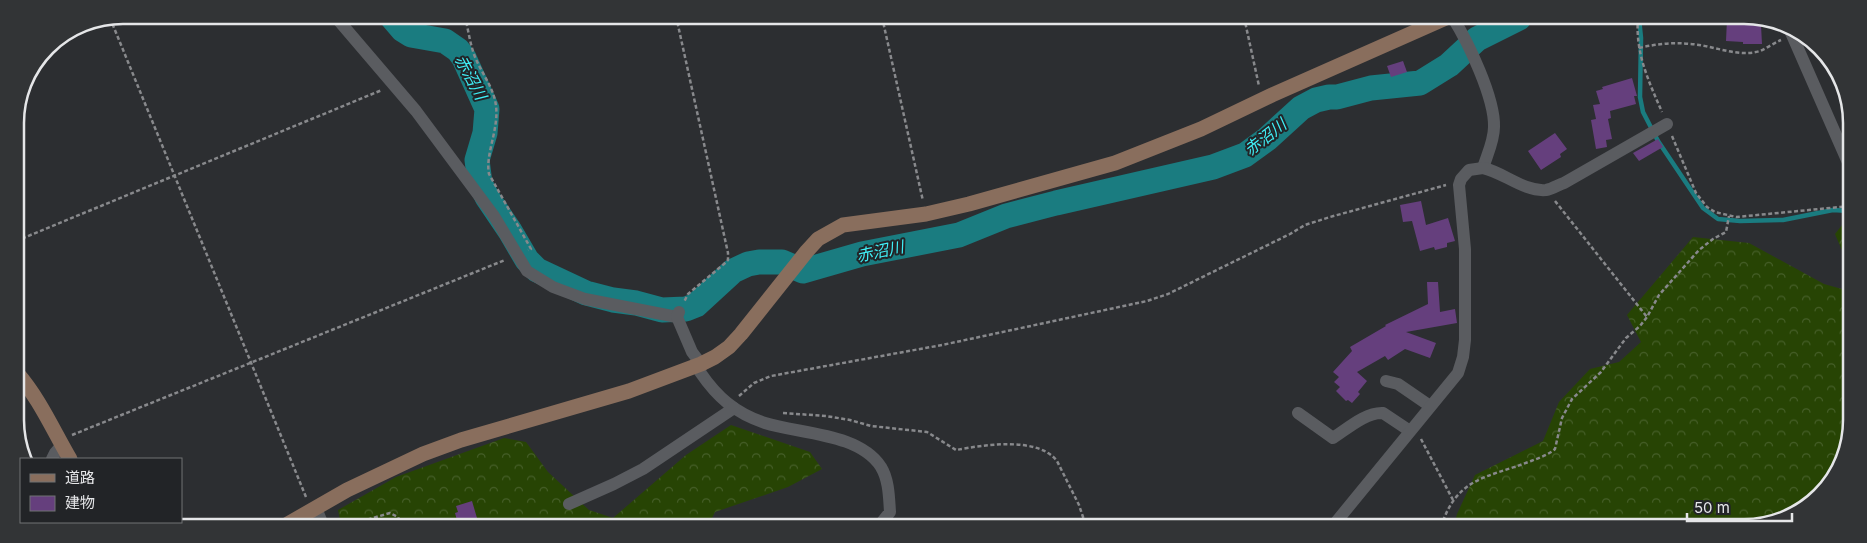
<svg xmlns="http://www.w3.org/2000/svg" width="1867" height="543" viewBox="0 0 1867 543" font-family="Inter,'Noto Sans JP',sans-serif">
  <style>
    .forest { fill: url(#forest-crowns) }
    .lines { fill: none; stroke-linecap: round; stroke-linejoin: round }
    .stream { stroke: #1a7c80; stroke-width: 4.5 }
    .river { stroke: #1a7c80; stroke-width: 25 }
    .building { fill: #653f7d }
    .path { stroke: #88898c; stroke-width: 2.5; stroke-dasharray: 4 2.5; stroke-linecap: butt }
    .street { stroke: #5a5c60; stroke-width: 12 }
    .secondary { stroke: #896e5d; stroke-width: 15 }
    .labels { text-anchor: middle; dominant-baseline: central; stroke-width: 4; stroke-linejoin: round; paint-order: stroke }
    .water-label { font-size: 16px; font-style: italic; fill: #40eff6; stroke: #222427 }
    .rim { fill: none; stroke: #e5e6e8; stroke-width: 2.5 }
  </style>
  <defs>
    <pattern id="forest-crowns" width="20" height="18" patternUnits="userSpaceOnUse" patternTransform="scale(1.25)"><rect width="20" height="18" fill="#274404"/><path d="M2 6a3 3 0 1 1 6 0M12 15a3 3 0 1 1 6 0" fill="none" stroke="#465f29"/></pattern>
  </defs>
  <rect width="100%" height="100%" fill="#2c2e31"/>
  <g class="forest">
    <path d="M1849,218V261L1843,253L1835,234L1846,220Z"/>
    <path d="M1693,237L1749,243L1824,284L1849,291L1848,448L1810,506L1751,528L1454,527L1457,514L1475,475L1543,441L1559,402L1590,369L1619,362L1641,342L1627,315Z"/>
    <path d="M731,425L810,452L822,469L788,487L715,512L708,526L341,525L338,510L396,477L504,438L526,442L548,472L589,510L613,518L686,455Z"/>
  </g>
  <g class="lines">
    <path class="stream" d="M1639,18L1641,38L1640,97L1643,112L1658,141L1703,208L1718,219L1740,221L1783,220L1833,210L1849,211"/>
    <path class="river" d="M391,16L403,30L411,35L445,41L458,50L464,58L487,109L485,133L477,160L480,183L487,197L510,231L527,260L537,270L586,293L613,300L636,303L662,310L686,309L696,305L733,271L748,264L759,262H782L803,271L862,254L959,235L1006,216L1056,203L1213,167L1245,155L1267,139L1301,108L1316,100L1329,97H1337L1371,88L1420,83L1449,65L1477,39L1519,18"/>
  </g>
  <g class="building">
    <path d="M1727,19H1756L1757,25H1761L1762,44H1743V42L1726,41Z"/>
    <path d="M1403,61L1407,72L1391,77L1387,66Z"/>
    <path d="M1632,78L1637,96H1634L1636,104L1610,111L1611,118L1608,119L1612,139L1606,140L1607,147L1596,149L1591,120L1596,119L1593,105L1600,104L1596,91L1603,89L1602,87Z"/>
    <path d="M1555,133L1567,149L1560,154L1561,157L1541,170L1528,151Z"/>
    <path d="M1658,139L1663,147L1639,161L1633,153Z"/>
    <path d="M1421,201L1426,225L1448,218L1455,241L1447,243V247L1435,250L1434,247L1420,251L1412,221L1403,222L1400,205Z"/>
    <path d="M1427,282H1438L1440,312L1455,309L1457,323L1406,332L1436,343L1430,358L1405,349L1388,360L1385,356L1357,372L1367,381L1358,392L1360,394L1352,403L1348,400L1346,401L1336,391L1340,387L1334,382L1339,377L1333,372L1352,351L1350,347L1386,326L1385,325L1428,304Z"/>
    <path d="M472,501L477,518L458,524L455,513L458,512L456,506Z"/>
  </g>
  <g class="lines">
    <g class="path">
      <path d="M465,16C468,29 470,44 475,57C482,74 494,88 496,106C499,129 485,155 489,174L531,249L528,250"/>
      <path d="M676,16L728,253V260L724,264L688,294L684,302"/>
      <path d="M882,17L923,201"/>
      <path d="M1244,17L1259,86"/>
      <path d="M110,18L306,497"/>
      <path d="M1638,18C1635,53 1649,82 1662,112"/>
      <path d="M1639,48C1656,44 1673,42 1690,44C1713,45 1737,58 1760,51C1767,48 1774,43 1781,40"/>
      <path d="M1672,136L1696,193L1707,207L1715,212L1736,217L1850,206"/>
      <path d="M1555,201L1647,317"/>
      <path d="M16,241L382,90"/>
      <path d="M739,396L754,383L771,376L942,345L1147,301L1168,294L1290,234L1305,225L1330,217L1446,185"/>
      <path d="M783,413L826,416L850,420L871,426L927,432L956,450C983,445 1038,436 1057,461L1079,505L1086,526"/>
      <path d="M72,435L505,260"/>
      <path d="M1421,439L1453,500"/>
      <path d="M349,525L390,513L398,517L401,525"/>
      <path d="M1441,527C1457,476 1488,478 1531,461C1539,458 1548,455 1555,449L1562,418L1572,399L1601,372L1626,338L1640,326L1647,317L1659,295L1699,250L1713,239L1726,232L1729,216"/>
    </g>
    <g class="street">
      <path d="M334,15L416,111L494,216L527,271L553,287L585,299L677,317"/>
      <path d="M1453,18C1468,42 1495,98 1494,127C1494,141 1487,155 1483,168"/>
      <path d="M1789,28L1850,167"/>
      <path d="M679,312L677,317L692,352L701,364L700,372C717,397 735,413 765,423C800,434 859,433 881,467C889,480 889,498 890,512L882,522L876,526"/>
      <path d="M1386,381L1398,384L1430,406"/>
      <path d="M1298,413L1333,438C1347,429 1366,412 1383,413L1410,431"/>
      <path d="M52,459L55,453L62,445"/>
      <path d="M569,504L614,484L643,469L734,408"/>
      <path d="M316,508L323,525"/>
      <path d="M1332,527L1458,373L1463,357L1465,340V249L1459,185L1461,179L1469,170L1483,168C1503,172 1524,192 1546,190C1552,189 1558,185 1564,183L1667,124"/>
    </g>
    <g class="secondary">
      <path d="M17,373C39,398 53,430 70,459"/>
      <path d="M105,522L107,524"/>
      <path d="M286,525L347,490L423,454L461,440L629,391L701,364L715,357L729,347L741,334L807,251L818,239L843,225L926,214L969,204L1115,163L1201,129L1272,95L1446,18"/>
    </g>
  </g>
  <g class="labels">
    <g class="water-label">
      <text transform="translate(471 77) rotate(62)">赤沼川</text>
      <text transform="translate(1265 137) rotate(-38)">赤沼川</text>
      <text transform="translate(880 251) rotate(-12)">赤沼川</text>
    </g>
  </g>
  <path d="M0 0H1867V543H0ZM123 24H1744A99 99 0 0 1 1843 123V420A99 99 0 0 1 1744 519H123A99 99 0 0 1 24 420V123A99 99 0 0 1 123 24Z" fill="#323436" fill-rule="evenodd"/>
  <path class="rim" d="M123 24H1744A99 99 0 0 1 1843 123V420A99 99 0 0 1 1744 519H123A99 99 0 0 1 24 420V123A99 99 0 0 1 123 24Z"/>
  <rect x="20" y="458" width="162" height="65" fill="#222427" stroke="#707274"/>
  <rect x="30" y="474" width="25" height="8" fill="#896e5d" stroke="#707274"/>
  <text x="65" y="483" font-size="15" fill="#e5e6e8">道路</text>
  <rect x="30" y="496" width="25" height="15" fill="#653f7d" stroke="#707274"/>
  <text x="65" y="508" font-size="15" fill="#e5e6e8">建物</text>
  <path d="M1687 513v8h105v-8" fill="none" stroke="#e5e6e8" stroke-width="2.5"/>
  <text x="1694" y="513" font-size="15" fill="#e5e6e8" stroke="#222427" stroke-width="4" paint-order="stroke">50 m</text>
</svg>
